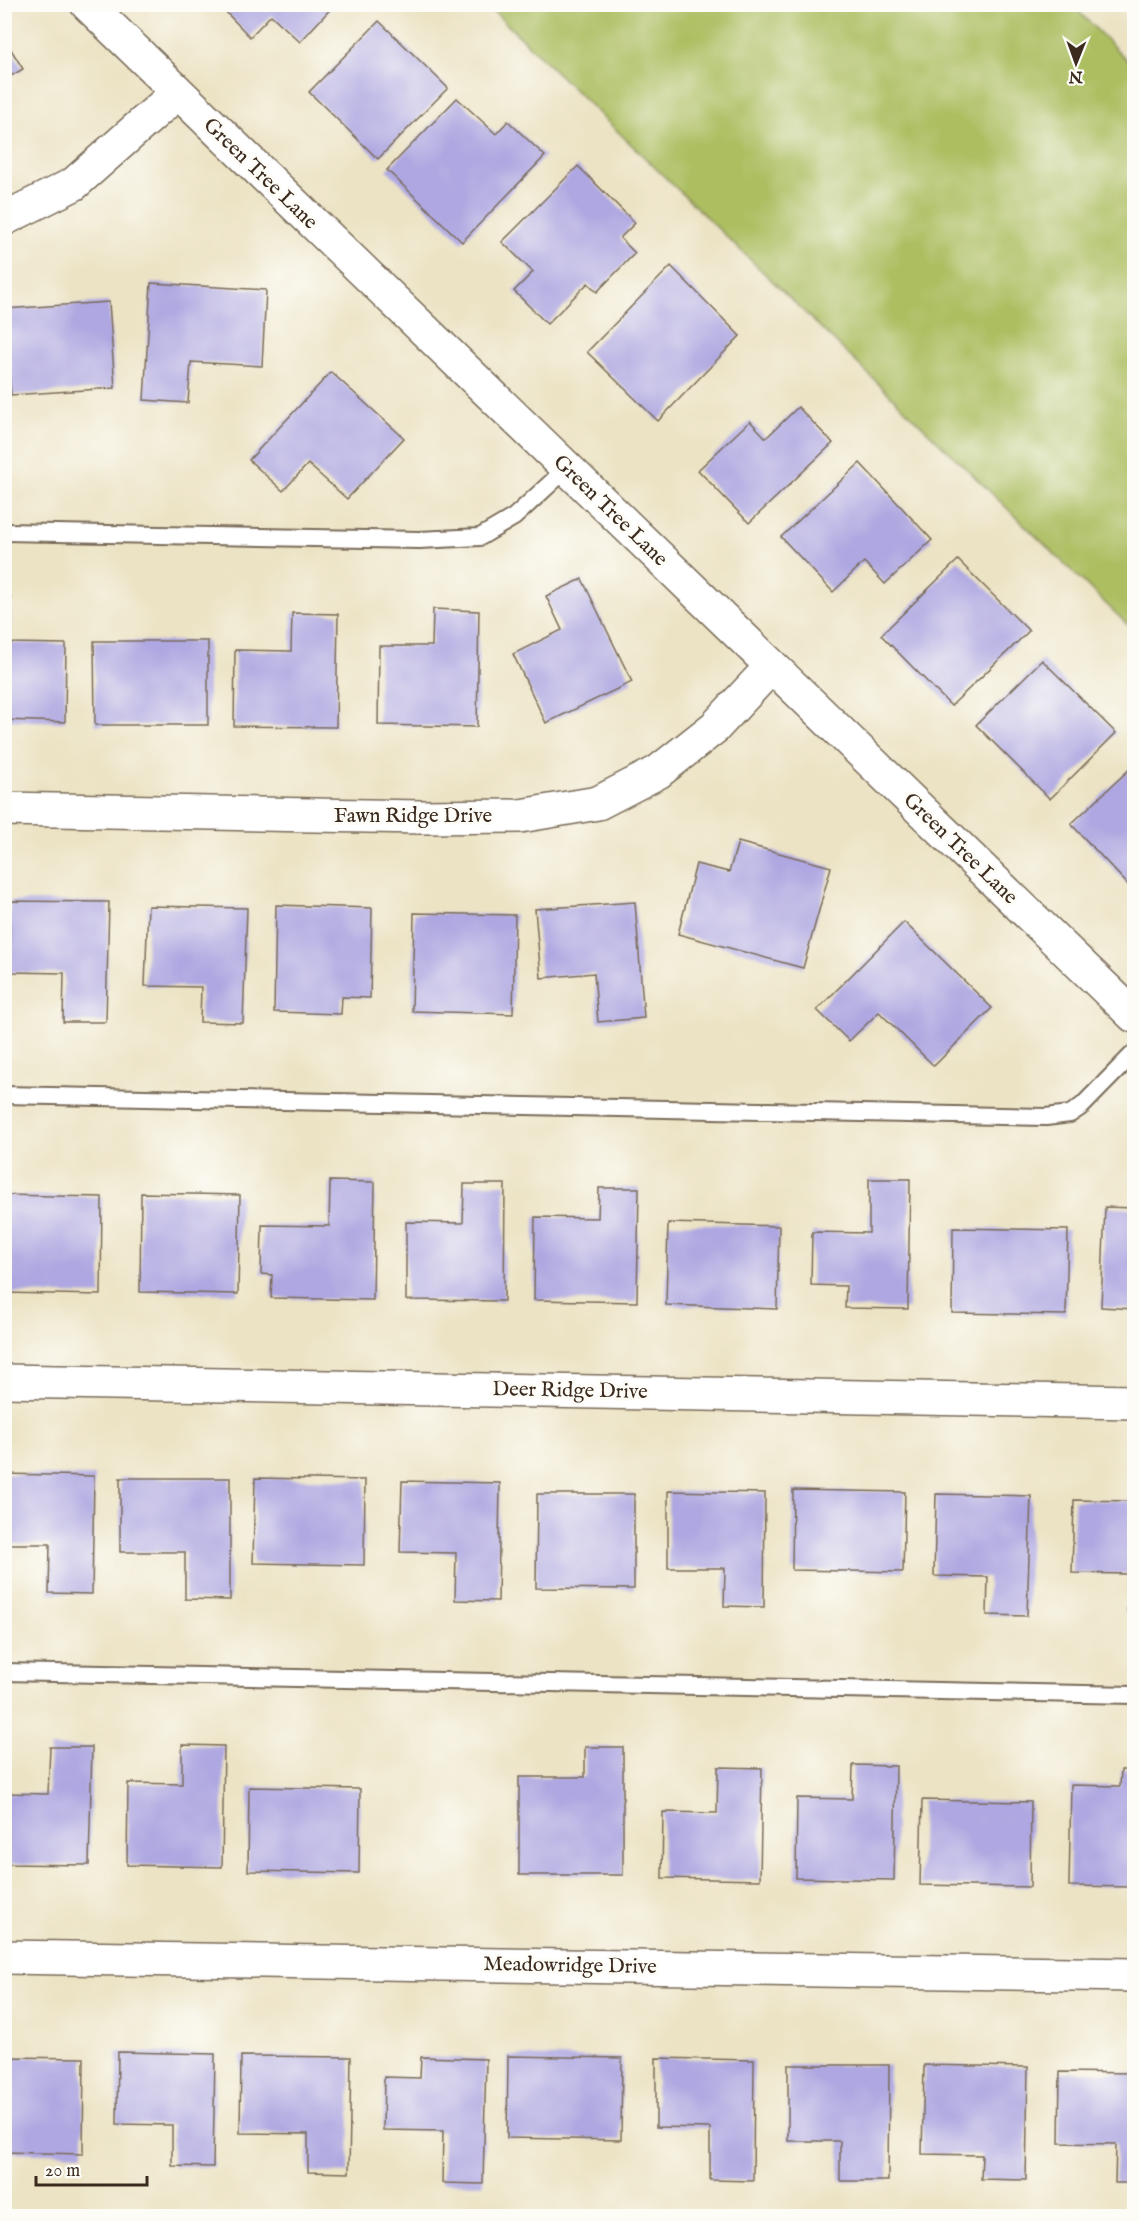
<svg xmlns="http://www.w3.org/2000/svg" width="1139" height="2221" viewBox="0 0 1139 2221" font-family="'IM FELL English',serif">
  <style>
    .green { fill: #acbe61; stroke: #747440; stroke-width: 1.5 }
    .building { fill: #aea7e1 }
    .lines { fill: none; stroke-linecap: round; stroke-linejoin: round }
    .service-casing { stroke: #796b58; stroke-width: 20 }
    .minor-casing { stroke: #796b58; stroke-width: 36 }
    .service { stroke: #fff; stroke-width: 16 }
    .minor { stroke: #fff; stroke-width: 33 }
    .labels { text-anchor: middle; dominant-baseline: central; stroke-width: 6; stroke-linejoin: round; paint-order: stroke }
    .street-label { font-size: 21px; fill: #3b2a1e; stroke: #fdfcf7 }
  </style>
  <rect width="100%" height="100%" fill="#fdfcf7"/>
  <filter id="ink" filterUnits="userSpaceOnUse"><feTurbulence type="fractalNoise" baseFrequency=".0167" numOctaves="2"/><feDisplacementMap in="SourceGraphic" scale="12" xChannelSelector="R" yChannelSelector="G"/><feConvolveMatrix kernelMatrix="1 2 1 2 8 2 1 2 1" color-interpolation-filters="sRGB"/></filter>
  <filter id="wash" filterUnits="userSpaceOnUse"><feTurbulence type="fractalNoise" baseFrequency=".008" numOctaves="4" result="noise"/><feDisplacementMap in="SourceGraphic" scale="24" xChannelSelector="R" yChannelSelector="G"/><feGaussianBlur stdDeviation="1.35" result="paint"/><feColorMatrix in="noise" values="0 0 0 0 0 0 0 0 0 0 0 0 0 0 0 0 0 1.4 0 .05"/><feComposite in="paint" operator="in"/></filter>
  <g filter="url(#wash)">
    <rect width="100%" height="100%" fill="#ece3c4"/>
    <path class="green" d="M487,5H1072L1134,67V631Z"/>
    <g id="blocks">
      <g class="building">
        <path d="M218,4H335L300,42L271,15L250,37Z"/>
        <path d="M379,21L448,88L378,159L309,92Z"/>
        <path d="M4,38L23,69L4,80Z"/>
        <path d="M457,98L496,134L508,121L545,156L462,242L387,170Z"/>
        <path d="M578,166L635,223L620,238L635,253L597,292L588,283L547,324L514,291L533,272L502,242Z"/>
        <path d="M671,266L740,336L658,421L587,352Z"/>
        <path d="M151,283L266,290L262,366L191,362L188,403L144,400Z"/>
        <path d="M109,302L115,388L11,395L4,309Z"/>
        <path d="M331,372L404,438L347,499L308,464L283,491L249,460Z"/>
        <path d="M798,407L833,443L749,523L698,470L750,421L766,438Z"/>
        <path d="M860,463L932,540L885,584L864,562L833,592L781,537Z"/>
        <path d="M958,560L1029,631L951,706L881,635Z"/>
        <path d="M582,579L632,682L546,723L513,654L562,630L546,596Z"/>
        <path d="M4,597H11L10,643L66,644L65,722L4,720Z"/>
        <path d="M433,609L479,611L477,727L378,725L379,646H432Z"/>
        <path d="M292,613L338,614L336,727L234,726L235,650L291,651Z"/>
        <path d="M94,641H208V725H95Z"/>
        <path d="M1042,660L1116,733L1050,799L976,725Z"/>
        <path d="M1134,765V891L1071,824Z"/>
        <path d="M738,842L831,867L803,968L678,934L696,864L729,872Z"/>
        <path d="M10,901L109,902L106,1022H63L64,973L9,972Z"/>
        <path d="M635,902L644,1018L598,1022L594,973L541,978L535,909Z"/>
        <path d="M276,905L372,908L370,998L342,997L341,1014L274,1012Z"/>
        <path d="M148,906L247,908L243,1023L200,1022L201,987L145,986Z"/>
        <path d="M414,913L515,915L513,1014L412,1011Z"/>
        <path d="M904,922L992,1008L934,1066L879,1012L849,1041L817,1010Z"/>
        <path d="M869,1179H910L908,1309L845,1308L846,1286L811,1285L812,1232L869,1233Z"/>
        <path d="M330,1181L375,1182L373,1300L271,1298L272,1275L261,1274L262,1225L329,1226Z"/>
        <path d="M464,1184H505L504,1301L406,1300V1222L463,1223Z"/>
        <path d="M599,1188H639L637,1302L534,1300L535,1217L598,1218Z"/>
        <path d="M141,1193L240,1195L238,1294L140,1292Z"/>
        <path d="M4,1195L102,1197L101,1295L4,1293Z"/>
        <path d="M1105,1207L1134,1208V1309L1101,1307Z"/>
        <path d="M668,1223L779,1226L777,1309L666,1305Z"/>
        <path d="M953,1228L1068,1230L1066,1315L952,1313Z"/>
        <path d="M4,1474L94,1476L92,1594L49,1593L50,1544H4Z"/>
        <path d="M120,1478H230V1600L185,1599V1552H120Z"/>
        <path d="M255,1478L365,1480L364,1565L253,1563Z"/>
        <path d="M402,1481L500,1483L498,1601L455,1600L456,1553L400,1552Z"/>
        <path d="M793,1490L905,1492L903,1572L792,1570Z"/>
        <path d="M668,1491L765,1493L764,1607L724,1606L725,1568H668Z"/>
        <path d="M537,1494H634V1589L536,1588Z"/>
        <path d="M936,1494L1031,1496L1027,1616L987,1615L988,1577L934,1576Z"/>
        <path d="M1074,1500L1134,1501V1613H1127L1128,1574L1072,1573Z"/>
        <path d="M182,1745L224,1746L222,1867L127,1865L128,1783L182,1784Z"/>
        <path d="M50,1747H92L89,1865L4,1864V1793L48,1794Z"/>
        <path d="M585,1747H623V1875H519V1777H585Z"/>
        <path d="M853,1765L896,1766L894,1880L796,1878L797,1798L852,1799Z"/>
        <path d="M718,1767L762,1768L760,1880L662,1878L663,1812L717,1813Z"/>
        <path d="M1121,1770H1134V1887L1069,1886L1071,1785L1120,1786Z"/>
        <path d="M249,1787L360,1789L359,1873L248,1871Z"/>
        <path d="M922,1800L1031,1802L1030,1887L920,1885Z"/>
        <path d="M118,2052L215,2054L213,2167L172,2166V2125L117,2124Z"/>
        <path d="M241,2056L351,2057L349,2173L308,2172V2134L240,2133Z"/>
        <path d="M508,2056L622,2058L621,2140L507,2138Z"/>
        <path d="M4,2057L84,2058L83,2154L4,2152Z"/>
        <path d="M421,2057L486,2059L483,2184L442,2183L443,2131L383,2130L384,2077L420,2078Z"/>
        <path d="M656,2058L754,2060L753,2181L710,2180V2128L656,2127Z"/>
        <path d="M788,2065H889L888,2181H840V2141H788Z"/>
        <path d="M924,2065L1028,2067L1026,2180L981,2179L982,2155L922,2154Z"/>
        <path d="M1060,2072L1134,2073V2183H1115L1116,2144L1059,2143Z"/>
      </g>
    </g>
  </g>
  <g filter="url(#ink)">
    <use href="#blocks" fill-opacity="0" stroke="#796b58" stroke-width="1.5"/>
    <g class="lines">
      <defs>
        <g id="service">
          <path d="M4,532L419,540L480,537L514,517L566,469"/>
          <path d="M4,1095L1046,1117L1070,1114L1082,1106L1134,1053"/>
          <path d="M4,1672L1134,1695"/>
        </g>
        <g id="minor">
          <path d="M87,4L1134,1016"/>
          <path d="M4,219L74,184L177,93"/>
          <path d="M4,809L421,817L520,816L598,803L658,772L715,727L771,667"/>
          <path d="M4,1381L1134,1402"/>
          <path d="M4,1957L1134,1975"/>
        </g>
      </defs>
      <use href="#service" class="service-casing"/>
      <use href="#minor" class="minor-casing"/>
      <use href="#service" class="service"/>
      <use href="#minor" class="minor"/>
    </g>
  </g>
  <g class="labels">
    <g class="street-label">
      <text transform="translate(260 174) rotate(44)">Green Tree Lane</text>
      <text transform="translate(610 511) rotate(44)">Green Tree Lane</text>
      <text x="413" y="816">Fawn Ridge Drive</text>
      <text transform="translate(960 849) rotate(44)">Green Tree Lane</text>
      <text transform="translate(570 1391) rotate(1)">Deer Ridge Drive</text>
      <text transform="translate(570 1966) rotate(1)">Meadowridge Drive</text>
    </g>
  </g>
  <rect width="1139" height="2221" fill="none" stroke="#fdfcf7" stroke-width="24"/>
  <g transform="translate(1076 63) rotate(181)" stroke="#fdfcf7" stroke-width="4.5" paint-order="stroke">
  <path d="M0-4.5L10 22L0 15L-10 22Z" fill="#3b2a1e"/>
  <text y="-9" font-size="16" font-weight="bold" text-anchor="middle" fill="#3b2a1e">N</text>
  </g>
  <path d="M36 2176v9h111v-9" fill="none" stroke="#3b2a1e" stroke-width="3"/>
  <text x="45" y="2176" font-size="18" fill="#3b2a1e" stroke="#fdfcf7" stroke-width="4.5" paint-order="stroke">20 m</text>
</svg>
